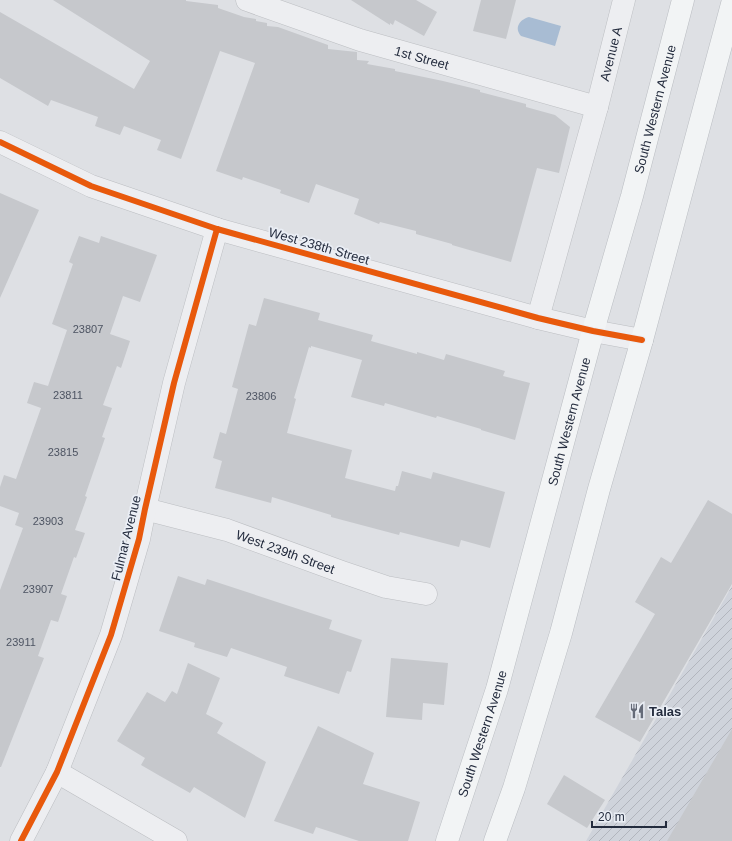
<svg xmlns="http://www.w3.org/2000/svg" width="732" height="841" viewBox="0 0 732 841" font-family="Helvetica,sans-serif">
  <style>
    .industrial { fill: url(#industrial-furrows) }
    .water { fill: #a8bcd3 }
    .building { fill: #c6c8cc }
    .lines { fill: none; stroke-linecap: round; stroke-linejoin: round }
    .street-casing { stroke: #bcbec2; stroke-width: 23 }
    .primary-casing { stroke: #babdc2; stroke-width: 23 }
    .street { stroke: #edeef1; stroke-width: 22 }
    .primary { stroke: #f2f4f5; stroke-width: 22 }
    .cycleway-casing { stroke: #eaeef5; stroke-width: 8 }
    .cycleway { stroke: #e8590c; stroke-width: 6 }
    .labels { text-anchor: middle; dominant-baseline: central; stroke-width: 3.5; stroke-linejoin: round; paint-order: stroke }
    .number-label { font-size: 11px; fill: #4d5462 }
    .street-label { font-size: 13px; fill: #242c3e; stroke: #eaeef5 }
    .poi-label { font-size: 13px; font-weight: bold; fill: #242c3e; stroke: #eaeef5; text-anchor: start }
  </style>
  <defs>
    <pattern id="industrial-furrows" width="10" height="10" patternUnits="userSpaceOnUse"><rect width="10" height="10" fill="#cfd3db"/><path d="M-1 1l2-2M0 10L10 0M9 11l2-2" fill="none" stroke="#b2b5bd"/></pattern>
  </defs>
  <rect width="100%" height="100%" fill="#dee0e4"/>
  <path class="industrial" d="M732,586V841H586Z"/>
  <path class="water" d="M529,17L561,26L555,46L521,36C514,28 519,20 529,17Z"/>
  <g class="building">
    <path d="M53,0H186V1L218,5V8L244,17L256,19V21L267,23V26L278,27L328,45V49L357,52V60L369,61L367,64L395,69V71L443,81L480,90V92L526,104V107L555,115L570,127L559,173L537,168L511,262L452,245V244L416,234V231L380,222L379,224L354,214L359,199L316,184L309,203L280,193L281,190L243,177L242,180L216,171L255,63L220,51L181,159L157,150L161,140L124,126L120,135L95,126L98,117L51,100L48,106L0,78V12L134,89L150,61Z"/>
    <path d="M351,0H416L437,12L424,36L395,20L393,25L390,23V25Z"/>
    <path d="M481,0H516L506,39L473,31Z"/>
    <path d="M0,193L39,210L0,298Z"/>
    <path d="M79,236L99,243L101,236L157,255L140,302L123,296L110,334L130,341L121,368L117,366L103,405L112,408L102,437L105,438L85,496L87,497L75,530L85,533L76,558L74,557L61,594L67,596L58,622L51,620L38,656L44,658L1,767H0V590L23,528L15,525L19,513L0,506V487L4,475L16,479L41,408L27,403L34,382L48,386L67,330L52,324L73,264L69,262Z"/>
    <path d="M264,298L320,313L318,320L373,335L371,341L417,354V352L444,360L446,354L505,371L503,376L530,383L515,440L481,430V429L437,416L436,418L385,403L384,406L351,397L362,360L311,346V348L309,347L294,398L296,399L287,433L352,450L345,478L395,491L396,486H398L402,471L431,479L433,472L505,492L490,548L461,540L459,547L400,532L399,535L331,517V515L272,497L271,503L215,488L222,461L213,458L220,432L226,434L238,389L232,387L249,324L256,326Z"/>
    <path d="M708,500L732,514V584L640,742L595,717L655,614L635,602L661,557L671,563Z"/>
    <path d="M178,576L205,585L207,579L332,620L329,629L362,640L351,672L347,671L339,694L284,676L287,667L231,648L227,657L194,647L195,643L159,631Z"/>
    <path d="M391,658L448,663L444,705L423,703L422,720L386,717Z"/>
    <path d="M188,663L220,678L206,714L223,723L217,733L266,762L245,818L194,787L190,793L160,776L141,765L145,758L117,741L147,692L165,702L172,691L177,694Z"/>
    <path d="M318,726L374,753L363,784L420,802L408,841H359L316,827L313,834L274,821Z"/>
    <path d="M732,729V841H667Z"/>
    <path d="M564,775L605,800L587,828L547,804Z"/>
  </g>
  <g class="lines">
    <defs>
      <g id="street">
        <path id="s1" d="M247,0L360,40L597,107"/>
        <path d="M0,142L91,186L217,229L538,318L593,331L642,340"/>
        <path id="s2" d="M538,318L597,107L624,0"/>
        <path id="s3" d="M145,509L227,530L342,572L386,587L426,594"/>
        <path d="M57,772L176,841"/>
        <path d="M21,841L57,772L111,635L139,539L145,509L174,383L217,229"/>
      </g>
      <g id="primary">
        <path id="s4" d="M447,841L497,689L593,331L632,196L683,0"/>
        <path d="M495,841L514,788L561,633L599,489L642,340L732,4"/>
      </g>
    </defs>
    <use href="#street" class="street-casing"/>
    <use href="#primary" class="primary-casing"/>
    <use href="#street" class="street"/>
    <use href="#primary" class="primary"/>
    <defs>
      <g id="cycleway">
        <path d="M0,142L91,186L217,229L538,318L593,331L642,340"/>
        <path d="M21,841L57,772L111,635L139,539L145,509L174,383L217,229"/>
      </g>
    </defs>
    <use href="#cycleway" class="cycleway-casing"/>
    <use href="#cycleway" class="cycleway"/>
  </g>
  <defs>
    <symbol id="restaurant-bare" viewBox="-9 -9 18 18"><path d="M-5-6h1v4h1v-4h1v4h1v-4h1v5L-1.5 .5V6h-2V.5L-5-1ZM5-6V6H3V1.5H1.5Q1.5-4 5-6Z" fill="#656b78" stroke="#eaeef5" stroke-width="2.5" paint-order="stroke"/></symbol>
  </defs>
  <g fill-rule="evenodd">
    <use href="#restaurant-bare" x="626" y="700" width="22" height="22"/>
  </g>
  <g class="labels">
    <g class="number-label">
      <text x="88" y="329">23807</text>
      <text x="68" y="395">23811</text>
      <text x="261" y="396">23806</text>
      <text x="63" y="452">23815</text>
      <text x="48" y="521">23903</text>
      <text x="38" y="589">23907</text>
      <text x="21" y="642">23911</text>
    </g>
    <g class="street-label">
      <text stroke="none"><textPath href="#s2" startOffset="274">Avenue A</textPath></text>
      <text stroke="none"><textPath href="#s1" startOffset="184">1st Street</textPath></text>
      <text stroke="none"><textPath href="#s4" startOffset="761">South Western Avenue</textPath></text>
      <text transform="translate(319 246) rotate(16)">West 238th Street</text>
      <text stroke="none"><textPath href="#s4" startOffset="437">South Western Avenue</textPath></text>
      <text transform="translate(126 538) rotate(-76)">Fulmar Avenue</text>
      <text stroke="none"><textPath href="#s3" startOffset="147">West 239th Street</textPath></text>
      <text stroke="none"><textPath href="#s4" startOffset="113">South Western Avenue</textPath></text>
    </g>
    <g class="poi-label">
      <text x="649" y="711">Talas</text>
    </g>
  </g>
  <path d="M592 821v6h74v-6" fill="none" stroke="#242c3e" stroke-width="2"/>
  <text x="598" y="821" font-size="12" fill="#242c3e" stroke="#eaeef5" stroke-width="3" paint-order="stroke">20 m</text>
</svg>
